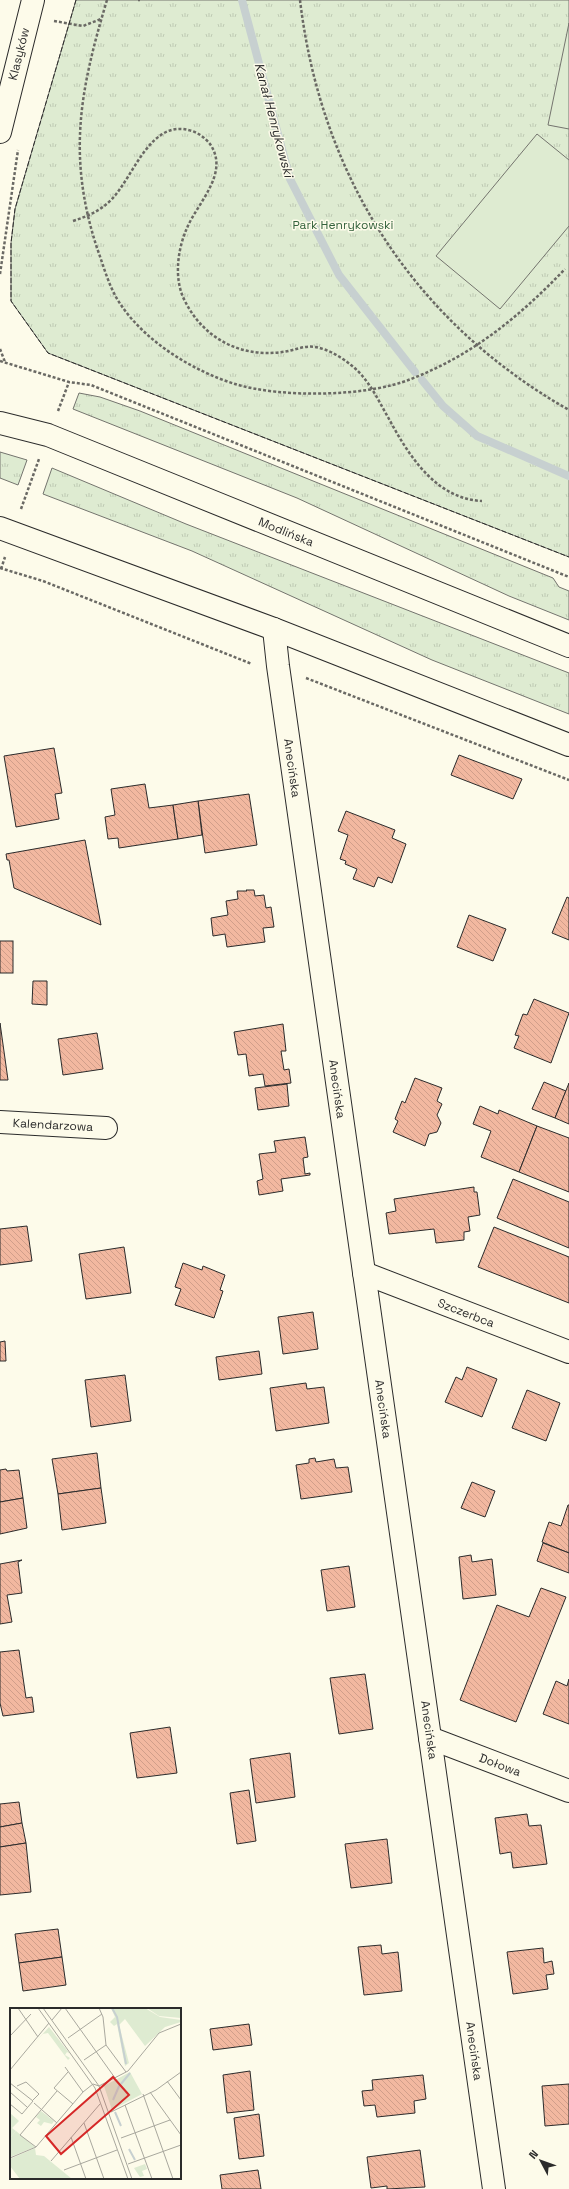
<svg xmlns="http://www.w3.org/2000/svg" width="569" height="2189" viewBox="0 0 569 2189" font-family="'Space Grotesk',sans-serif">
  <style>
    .grass { fill: url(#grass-tufts); stroke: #74746e }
    .pitch { fill: #deebd1; stroke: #74746e }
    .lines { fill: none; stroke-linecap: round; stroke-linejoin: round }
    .stream { stroke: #c7d0d0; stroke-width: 8 }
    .building { fill: url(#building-back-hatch); stroke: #2b2b2b }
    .minor-casing { stroke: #2b2b2b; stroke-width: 24 }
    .major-casing { stroke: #2b2b2b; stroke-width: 24 }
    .path { stroke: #6a6964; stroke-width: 2.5; stroke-dasharray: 3 2; stroke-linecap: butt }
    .minor { stroke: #fdfbea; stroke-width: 22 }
    .major { stroke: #fdfbea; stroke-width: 22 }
    .fence { stroke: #2b2b2b; stroke-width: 1; stroke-dasharray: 5 2; stroke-linecap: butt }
    .labels { text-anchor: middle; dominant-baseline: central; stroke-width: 3; stroke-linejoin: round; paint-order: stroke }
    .street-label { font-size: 12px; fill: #2b2b2b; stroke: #fdfbea }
    .park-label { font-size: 12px; fill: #34623c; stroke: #fdfbea }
    .water-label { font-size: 13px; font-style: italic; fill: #2b2b2b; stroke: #fdfbea }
    .inset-river { fill: none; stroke: #c7d0d0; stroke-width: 2 }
    .inset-road { fill: none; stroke: #a9a89e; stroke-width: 1 }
    .view { fill: #d62828; fill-opacity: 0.15; stroke: #d62828; stroke-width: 2 }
    .inset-edge { fill: none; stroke: #2b2b2b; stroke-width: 2 }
  </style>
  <defs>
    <pattern id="grass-tufts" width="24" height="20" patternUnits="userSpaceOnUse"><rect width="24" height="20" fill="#deebd1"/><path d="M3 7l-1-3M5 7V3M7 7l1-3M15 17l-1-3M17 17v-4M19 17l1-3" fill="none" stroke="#bfcab4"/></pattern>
    <pattern id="building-back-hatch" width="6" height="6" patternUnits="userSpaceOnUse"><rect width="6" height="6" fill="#f2b8a0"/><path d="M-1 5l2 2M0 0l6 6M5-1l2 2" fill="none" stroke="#d09e8a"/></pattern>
  </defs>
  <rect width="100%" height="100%" fill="#fdfbea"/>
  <g class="grass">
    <path d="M76,0H569V557L48,353L11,301V243L15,209Z"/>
    <path d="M79,393L100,397L140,411L553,578L559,587L569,591V620L509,596L297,498L73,409Z"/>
    <path d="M0,452L27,460L18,485L0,478Z"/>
    <path d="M52,468L186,524L569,673V714L432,660L192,551L43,494Z"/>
  </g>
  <g class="pitch">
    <path d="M569,23V129L548,125Z"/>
    <path d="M537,134L569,160V226L500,309L436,256Z"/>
  </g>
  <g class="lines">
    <g class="stream">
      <path d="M242,0L290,179L339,275L415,372"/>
      <path d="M422,380L443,406L477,436L569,476"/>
    </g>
  </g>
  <g class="building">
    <path d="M54,748L62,793L55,794L59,819L16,827L4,756Z"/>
    <path d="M459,755L522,779L513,799L451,775Z"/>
    <path d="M145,784L149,808L173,805L178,839L119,848L118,838L108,839L105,817L115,815L111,789Z"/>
    <path d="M249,794L257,845L205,853L198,801Z"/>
    <path d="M198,801L202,835L178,839L173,805Z"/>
    <path d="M346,811L395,830L392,838L406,844L392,883L378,877L374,887L353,879L357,869L345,864L346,861L340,859L348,835L338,831Z"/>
    <path d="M85,840L101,925L14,888L9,860H7L6,854Z"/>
    <path d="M246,890H254L255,896L264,895L266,908L271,907L274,927L263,928L265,942L227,947L225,934L213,936L211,918L228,915L226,901L238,899L237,891H247Z"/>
    <path d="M567,897L569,898V940L552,933Z"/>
    <path d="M469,915L506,929L493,961L457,947Z"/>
    <rect x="0" y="941" width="13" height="32"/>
    <path d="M33,981H47V1005L32,1004Z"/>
    <path d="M534,999L569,1013L551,1063L514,1048L519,1036L515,1035L523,1014L527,1015Z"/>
    <path d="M0,1023L8,1080H0Z"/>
    <path d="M283,1024L286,1051H281L284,1070L289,1069L291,1083L265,1086L263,1074L249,1076L246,1054L238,1055L234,1032Z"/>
    <path d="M97,1033L103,1069L63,1075L58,1039Z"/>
    <path d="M415,1078L442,1088L437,1101L442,1104L437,1115L441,1123L437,1132L429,1134L425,1146L393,1132L398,1121L395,1119L402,1101L405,1103Z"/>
    <path d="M544,1082L566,1091L555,1118L532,1109Z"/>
    <path d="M569,1083V1124L555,1118Z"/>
    <path d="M287,1084L289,1106L258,1110L255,1088Z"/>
    <path d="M480,1106L498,1114L499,1110L537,1126L519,1172L481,1157L491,1131L473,1124Z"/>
    <path d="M537,1126L569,1138V1192L519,1172Z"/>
    <path d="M305,1137L308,1157L303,1158L305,1174L310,1173V1175L281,1179L283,1191L259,1195L257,1181L263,1179L259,1154L276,1152L274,1141Z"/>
    <path d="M513,1179L569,1202V1248L497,1218Z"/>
    <path d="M474,1187V1192H477L480,1215L468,1217L470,1231L464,1232V1240L436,1243L434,1229L389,1234L386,1213L396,1211L394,1199Z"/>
    <path d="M27,1226L32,1261L0,1265V1229Z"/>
    <path d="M494,1227L569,1257V1303L478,1267Z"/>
    <path d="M124,1247L131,1293L86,1299L79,1254Z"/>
    <path d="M183,1263L202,1270L203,1266L225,1275L220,1290L223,1291L214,1318L175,1305L181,1289L175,1287Z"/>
    <path d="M313,1312L318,1349L283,1354L278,1317Z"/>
    <path d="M5,1341L6,1361H0V1342Z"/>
    <path d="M259,1351L262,1374L219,1380L216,1357Z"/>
    <path d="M467,1367L497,1379L482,1417L445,1402L456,1377L462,1380Z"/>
    <path d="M125,1375L131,1421L91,1427L85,1380Z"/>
    <path d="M306,1383L307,1389L324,1387L329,1423L276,1431L270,1388Z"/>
    <path d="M527,1390L560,1403L546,1441L512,1428Z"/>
    <path d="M97,1453L101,1488L58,1494L52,1459Z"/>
    <path d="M315,1458L316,1462L334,1459L336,1468L348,1467L352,1492L301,1499L296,1465L309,1463V1459Z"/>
    <path d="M6,1469L7,1471L19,1470L23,1498L0,1502V1470Z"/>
    <path d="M472,1482L495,1491L485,1517L461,1508Z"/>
    <path d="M101,1488L106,1523L62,1530L58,1494Z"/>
    <path d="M23,1498L27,1528L0,1534V1502Z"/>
    <path d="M568,1505H569V1553L542,1542L549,1522L561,1526Z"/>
    <path d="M543,1543L569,1553V1573L537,1561Z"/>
    <path d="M471,1555L472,1562L492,1559L496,1595L463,1599L459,1557Z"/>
    <path d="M22,1560L18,1562L22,1593L7,1595L12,1622L0,1624V1564Z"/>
    <path d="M349,1566L355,1607L327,1611L321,1570Z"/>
    <path d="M541,1588L566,1597L516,1722L460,1700L497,1605L529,1617Z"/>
    <path d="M19,1650L26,1698L32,1697L34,1712L3,1716L0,1703V1652Z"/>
    <path d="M365,1674L373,1729L339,1734L330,1678Z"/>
    <path d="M569,1679V1724L543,1714L556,1681L567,1686Z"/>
    <path d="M170,1727L177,1773L137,1778L130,1733Z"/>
    <path d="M290,1753L295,1797L256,1803L250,1759Z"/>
    <path d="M249,1790L256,1841L237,1844L230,1793Z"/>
    <path d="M19,1802L22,1823L0,1827V1804Z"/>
    <path d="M527,1814L529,1826L541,1825L547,1864L513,1868L511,1852L500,1854L495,1818Z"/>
    <path d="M22,1823L26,1843L0,1847V1827Z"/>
    <path d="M387,1839L392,1883L351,1888L345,1844Z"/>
    <path d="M26,1843L31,1892L0,1895V1847Z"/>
    <path d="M58,1929L62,1957L19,1963L15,1934Z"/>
    <path d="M381,1945L382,1954L398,1952L402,1991L364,1995L358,1947Z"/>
    <path d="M543,1948L544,1963L552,1961L554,1974L546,1975L548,1989L513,1994L507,1952Z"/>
    <path d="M62,1957L66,1985L23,1991L19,1963Z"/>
    <path d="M249,2024L252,2045L213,2050L210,2029Z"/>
    <path d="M250,2071L254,2110L227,2113L223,2075Z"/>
    <path d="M423,2075L426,2099L414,2101L415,2113L377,2117L375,2105L364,2106L362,2091L373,2090L372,2080Z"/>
    <path d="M569,2084V2124L545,2126L542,2086Z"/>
    <path d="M259,2114L264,2156L239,2159L234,2118Z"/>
    <path d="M420,2150L425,2187L387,2189V2186L371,2188L367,2157Z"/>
    <path d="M258,2170L261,2189H222L220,2175Z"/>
  </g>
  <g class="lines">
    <defs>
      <g id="minor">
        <path d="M0,132L33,0"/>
        <path d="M274,629L278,666L494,2189"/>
        <path d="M0,1122L106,1128"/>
        <path d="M364,1273L569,1352"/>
        <path d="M430,1738L569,1791"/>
      </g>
      <g id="major">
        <path d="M0,423L48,435L569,646"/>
        <path d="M0,528L274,629L569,745"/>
      </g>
    </defs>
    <use href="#minor" class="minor-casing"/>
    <use href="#major" class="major-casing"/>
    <g class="path">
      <path d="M107,0C80,90 67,156 97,248C104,267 109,288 121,305C146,342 193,371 235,384C281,398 367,397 411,379C473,355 520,316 565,269"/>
      <path d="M138,0H140"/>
      <path d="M300,0C321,177 414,322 569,410"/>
      <path d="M54,21L83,26L101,19"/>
      <path d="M73,221C88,216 100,211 111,200C134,177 150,117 192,131C199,133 206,139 210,144C230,173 198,202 187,228C178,248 174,276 183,297C201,337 239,358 282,352C293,351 304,345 315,347C328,349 341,357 351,365C369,379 378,400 389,419C409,456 436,499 482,501"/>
      <path d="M0,274L18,150"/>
      <path d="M0,349L5,362"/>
      <path d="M0,361L69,382L91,385L569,577"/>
      <path d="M58,411L69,382"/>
      <path d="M21,509L39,459"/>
      <path d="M0,568L43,581L252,664"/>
      <path d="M1,569L5,557"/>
      <path d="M306,678L569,780"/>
    </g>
    <use href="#minor" class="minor"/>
    <use href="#major" class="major"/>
    <path class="fence" d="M76,0L15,209L11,243V301L48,353L569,557"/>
  </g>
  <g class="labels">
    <g class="street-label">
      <text transform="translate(19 54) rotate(-76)">Klasyków</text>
      <text transform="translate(286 532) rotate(22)">Modlińska</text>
      <text transform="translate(292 768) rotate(82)">Anecińska</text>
      <text transform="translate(337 1089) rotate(82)">Anecińska</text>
      <text transform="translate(53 1125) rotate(3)">Kalendarzowa</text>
      <text transform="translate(466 1313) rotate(21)">Szczerbca</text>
      <text transform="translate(383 1409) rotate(82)">Anecińska</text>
      <text transform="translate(429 1730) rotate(82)">Anecińska</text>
      <text transform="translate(500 1765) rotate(21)">Dołowa</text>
      <text transform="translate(474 2051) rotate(82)">Anecińska</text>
    </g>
    <g class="park-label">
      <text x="343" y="225">Park Henrykowski</text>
    </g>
    <g class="water-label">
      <text transform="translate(274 120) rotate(75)">Kanał Henrykowski</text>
    </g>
  </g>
  <g transform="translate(10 2008)">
    <rect width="171" height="171" fill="#fdfbea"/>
    <path d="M39,19L60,46L57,44L55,47L60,50L58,52L38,25L33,26L20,40ZM120,64L132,86L102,102L94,78Z" fill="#deebd1"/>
    <path d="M101,0H135L150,9L171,12V14L155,19L135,38L115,11L109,17L119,55L115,58L107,16L104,18L100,14L105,9ZM137,0H171V10L149,8ZM31,103L44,113L42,116L34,114L31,118L27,115L30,112L26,109ZM6,123L25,139L0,149V130ZM25,140L26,147L34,148L62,171H10L0,158V151ZM135,156L137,161L132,163L134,168L130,169L124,160Z" fill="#deebd1"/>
    <path d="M0,105L9,113L2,120L6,123L0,130Z" fill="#deebd1"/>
    <path class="inset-river" d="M102,0L107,9L116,56M111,76L120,65M103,92L110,76M105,104L111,118M119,141L125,152"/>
    <path class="inset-road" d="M8,0L28,29M28,0L85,80L118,171M33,0L89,78L122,171M55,0L105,70M89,0L93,9L96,37L116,64M42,12L52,0M0,28L21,6M58,30L92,6M74,52L96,37M55,59L73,84M0,62L39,15M58,64L44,80L63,96M157,73L171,92M0,75L23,93L12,106L0,96M7,78L16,74L29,86L23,92M89,78L118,63L149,25L171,16M0,84L17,99M140,84L171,127M133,86L163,171M24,95L47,115M115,97L142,171M101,104L146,82L171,64M74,115L94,171M61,129L76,171M111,130L160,112M26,139L10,127L47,83M0,150L26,139L73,84L83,76L89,78M41,153L90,96M118,156L171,137M54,162L107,142"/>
    <path class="view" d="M103,69L119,87L51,146L36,128Z"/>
    <rect width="171" height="171" class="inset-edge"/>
  </g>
  <g transform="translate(541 2161) rotate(311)" stroke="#fdfbea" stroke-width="3" paint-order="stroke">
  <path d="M0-3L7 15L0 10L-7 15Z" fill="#2b2b2b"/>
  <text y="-6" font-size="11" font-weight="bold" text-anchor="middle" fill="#2b2b2b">N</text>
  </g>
</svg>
